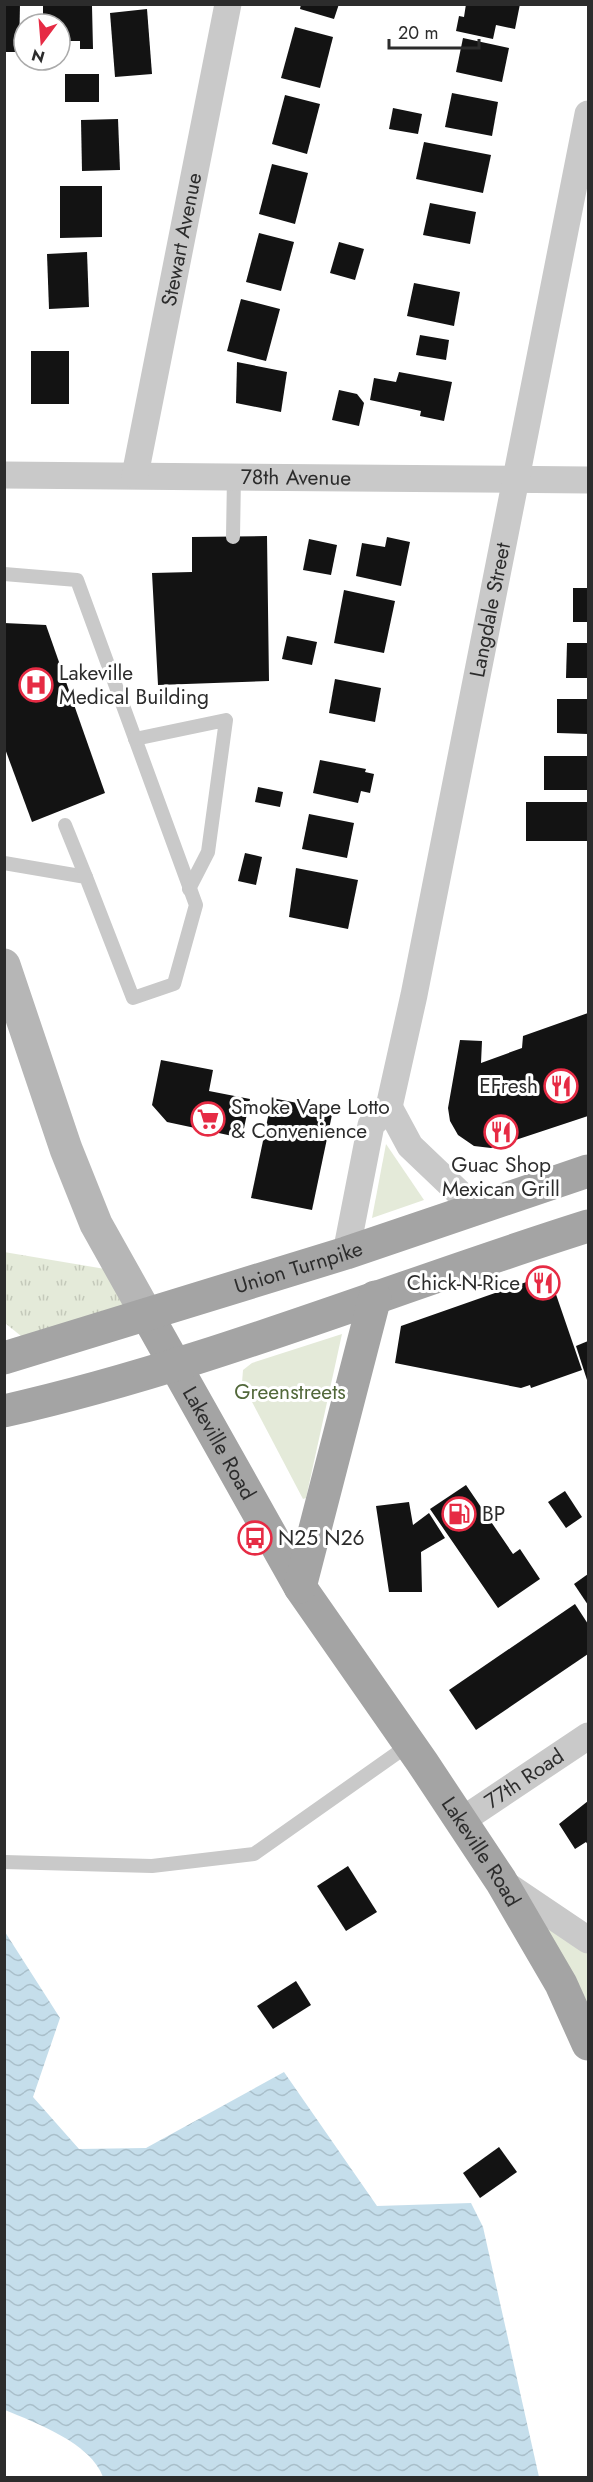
<svg xmlns="http://www.w3.org/2000/svg" width="593" height="2482" viewBox="0 0 593 2482" font-family="Jost,sans-serif">
  <style>
    .grass { fill: url(#grass-tufts) }
    .park { fill: #e4ead9 }
    .water { fill: url(#water-waves) }
    .building { fill: #131313 }
    .lines { fill: none; stroke-linecap: round; stroke-linejoin: round }
    .lane { stroke: #c9c9c9; stroke-width: 14 }
    .street { stroke: #c9c9c9; stroke-width: 27 }
    .secondary { stroke: #b6b6b6; stroke-width: 33 }
    .primary { stroke: #a4a4a4; stroke-width: 33 }
    .labels { text-anchor: middle; dominant-baseline: central; stroke-width: 6; stroke-linejoin: round; paint-order: stroke }
    .street-label { font-size: 21px; fill: #2c2c2c; stroke: #fff }
    .poi-label { font-size: 21px; fill: #2c2c2c; stroke: #fff; text-anchor: start }
    .park-label { font-size: 21px; fill: #52683a; stroke: #fff }
  </style>
  <defs>
    <pattern id="grass-tufts" width="24" height="20" patternUnits="userSpaceOnUse" patternTransform="scale(1.5)"><rect width="24" height="20" fill="#e4ead9"/><path d="M3 7l-1-3M5 7V3M7 7l1-3M15 17l-1-3M17 17v-4M19 17l1-3" fill="none" stroke="#c4c9ba"/></pattern>
    <pattern id="water-waves" width="16" height="10" patternUnits="userSpaceOnUse" patternTransform="scale(1.5)"><rect width="16" height="10" fill="#c5deeb"/><path d="M0 5q4-4 8 0t8 0" fill="none" stroke="#a9bfca"/></pattern>
  </defs>
  <rect width="100%" height="100%" fill="#fff"/>
  <path class="grass" d="M4,1252L123,1272L147,1317L37,1349L5,1323Z"/>
  <g class="park">
    <path d="M386,1144L424,1200L372,1218Z"/>
    <path d="M342,1334L306,1498L303,1499L242,1383L243,1370L252,1363Z"/>
    <path d="M501,1881L588,1940V2044Z"/>
  </g>
  <path class="water" d="M5,1932L60,2018L33,2097L79,2149L146,2148L284,2072L377,2206L471,2203L483,2227L539,2477H103C91,2443 36,2423 5,2410Z"/>
  <g class="building">
    <path d="M4,4H20L19,52H4Z"/>
    <path d="M301,4H339L334,19L300,9Z"/>
    <path d="M466,4H520L515,29L496,25L493,39L456,31L459,16L464,17Z"/>
    <path d="M43,6H92L93,49H80V41H60V24H43Z"/>
    <path d="M147,9L152,74L115,77L110,13Z"/>
    <path d="M295,27L333,37L320,88L281,78Z"/>
    <path d="M463,38L509,48L502,82L456,72Z"/>
    <rect x="65" y="74" width="34" height="28"/>
    <path d="M452,93L498,102L492,136L445,127Z"/>
    <path d="M285,95L320,104L307,154L272,144Z"/>
    <path d="M393,108L422,114L418,134L389,129Z"/>
    <path d="M118,119L120,170L82,171L81,120Z"/>
    <path d="M424,142L491,155L483,193L416,179Z"/>
    <path d="M272,164L308,173L295,224L259,214Z"/>
    <path d="M60,186H102V237L60,238Z"/>
    <path d="M430,203L476,212L470,244L423,235Z"/>
    <path d="M259,233L294,242L281,291L246,282Z"/>
    <path d="M339,242L364,249L355,280L330,273Z"/>
    <path d="M87,252L89,307L49,309L47,254Z"/>
    <path d="M414,283L460,292L454,326L407,316Z"/>
    <path d="M241,299L280,309L266,361L227,351Z"/>
    <path d="M420,335L449,340L446,360L416,355Z"/>
    <rect x="31" y="351" width="38" height="53"/>
    <path d="M237,362L287,372L281,412L236,403Z"/>
    <path d="M399,372L452,382L444,421L420,416L421,411L370,400L374,378L396,382Z"/>
    <path d="M339,390L357,394L364,403L359,426L332,420Z"/>
    <path d="M267,536L269,681L158,685L152,573L192,572V537Z"/>
    <path d="M387,537L410,542L401,586L356,576L362,543L385,547Z"/>
    <path d="M309,539L337,545L331,575L303,570Z"/>
    <rect x="573" y="588" width="15" height="34"/>
    <path d="M344,590L395,601L384,653L334,643Z"/>
    <path d="M4,623L46,625L105,793L32,822L4,746Z"/>
    <path d="M287,636L317,642L312,665L282,659Z"/>
    <path d="M567,643H588V678H566Z"/>
    <path d="M335,679L381,688L375,722L329,713Z"/>
    <path d="M557,699H588V734L557,733Z"/>
    <rect x="544" y="756" width="44" height="34"/>
    <path d="M320,760L366,769L365,772L374,774L370,793L361,791L358,803L313,793Z"/>
    <path d="M258,787L283,792L280,807L255,802Z"/>
    <rect x="526" y="802" width="62" height="39"/>
    <path d="M309,814L354,823L347,858L302,849Z"/>
    <path d="M245,853L262,857L256,885L238,881Z"/>
    <path d="M296,868L358,880L348,929L289,917Z"/>
    <path d="M588,1013V1116L491,1148L474,1146L458,1135L450,1121L448,1108L460,1040L482,1041L481,1063L522,1048L523,1036Z"/>
    <path d="M161,1060L213,1070L209,1091L250,1099L242,1138L167,1122L152,1105Z"/>
    <path d="M272,1098L333,1110L312,1210L251,1198Z"/>
    <path d="M549,1274L582,1370L531,1388L530,1385L521,1388L395,1363L401,1326Z"/>
    <path d="M588,1341V1383L576,1346Z"/>
    <path d="M466,1485L513,1554L520,1549L540,1579L498,1608L430,1509Z"/>
    <path d="M565,1491L582,1517L566,1528L548,1502Z"/>
    <path d="M409,1502L413,1525L429,1513L445,1538L421,1552L422,1592H389L376,1506Z"/>
    <path d="M588,1574V1605L574,1584Z"/>
    <path d="M575,1604L588,1624V1654L476,1730L449,1690Z"/>
    <path d="M588,1801V1845L586,1842L575,1849L559,1824Z"/>
    <path d="M348,1866L377,1912L346,1931L317,1886Z"/>
    <path d="M296,1981L311,2005L273,2029L257,2006Z"/>
    <path d="M499,2147L517,2172L480,2198L463,2173Z"/>
  </g>
  <g class="lines">
    <g class="lane">
      <path d="M233,537L234,476"/>
      <path d="M4,574L77,580L196,905L174,984L133,998L86,877L4,863"/>
      <path d="M135,739L226,720L208,852L189,889"/>
      <path d="M65,825L86,877"/>
      <path d="M4,1862L152,1866L254,1854L410,1744"/>
    </g>
    <g class="street">
      <path id="s1" d="M4,475L588,480"/>
      <path id="s2" d="M135,475L228,4"/>
      <path d="M389,1107L410,1146L475,1208"/>
      <path id="s3" d="M346,1253L371,1125L389,1107L414,995L588,114"/>
      <path id="s4" d="M461,1821L588,1736"/>
      <path d="M502,1882L588,1940"/>
    </g>
    <path class="secondary" d="M4,965L66,1149L96,1224L147,1315"/>
    <g class="primary">
      <path id="s5" d="M147,1315L300,1587L422,1762L501,1881L561,1984L588,2044"/>
      <path id="s6" d="M4,1358L346,1253L588,1171"/>
      <path d="M4,1411C204,1366 394,1287 588,1226"/>
      <path d="M300,1587L375,1297"/>
    </g>
  </g>
  <defs>
    <symbol id="hospital-ring" viewBox="-11 -11 22 22"><circle r="9.5" fill="#fff" stroke="#e62b44" stroke-width="1.5"/><path d="M-5-5h3v3.5h4V-5h3V5h-3V1.5h-4V5h-3Z" fill="#e62b44"/></symbol>
    <symbol id="restaurant-ring" viewBox="-11 -11 22 22"><circle r="9.5" fill="#fff" stroke="#e62b44" stroke-width="1.5"/><path d="M-5-6h1v4h1v-4h1v4h1v-4h1v5L-1.5 .5V6h-2V.5L-5-1ZM5-6V6H3V1.5H1.5Q1.5-4 5-6Z" fill="#e62b44"/></symbol>
    <symbol id="supermarket-ring" viewBox="-11 -11 22 22"><circle r="9.5" fill="#fff" stroke="#e62b44" stroke-width="1.5"/><path d="M-6-5.5h2.5l.6 2H6L4.5 2H-2.5L-4.4-4H-6ZM-1.5 3.2a1.3 1.3 0 1 0 .1 0ZM3 3.2a1.3 1.3 0 1 0 .1 0Z" fill="#e62b44"/></symbol>
    <symbol id="fuel-ring" viewBox="-11 -11 22 22"><circle r="9.5" fill="#fff" stroke="#e62b44" stroke-width="1.5"/><path d="M-5.5-6h7V0h2V4h1.3V-2.5L3-4.5l.8-.8L6-3V5H2.5V1h-1V6h-7ZM-4.2-4.7v3.2H.2V-4.7Z" fill="#e62b44"/></symbol>
    <symbol id="bus-ring" viewBox="-11 -11 22 22"><circle r="9.5" fill="#fff" stroke="#e62b44" stroke-width="1.5"/><path d="M-5-6H5V4H4V6H2V4H-2V6H-4V4H-5ZM-3.5-4V0h7V-4ZM-3.5 1.2v1.5H-2V1.2ZM2 1.2v1.5H3.5V1.2Z" fill="#e62b44"/></symbol>
  </defs>
  <g fill-rule="evenodd">
    <use href="#hospital-ring" x="17" y="666" width="38" height="38"/>
    <use href="#restaurant-ring" x="542" y="1067" width="38" height="38"/>
    <use href="#supermarket-ring" x="189" y="1100" width="38" height="38"/>
    <use href="#restaurant-ring" x="482" y="1113" width="38" height="38"/>
    <use href="#restaurant-ring" x="524" y="1264" width="38" height="38"/>
    <use href="#fuel-ring" x="440" y="1495" width="38" height="38"/>
    <use href="#bus-ring" x="236" y="1519" width="38" height="38"/>
  </g>
  <g class="labels">
    <g class="street-label">
      <text stroke="none"><textPath href="#s2" startOffset="240">Stewart Avenue</textPath></text>
      <text stroke="none"><textPath href="#s1" startOffset="292">78th Avenue</textPath></text>
      <text stroke="none"><textPath href="#s3" startOffset="663">Langdale Street</textPath></text>
      <text stroke="none"><textPath href="#s6" startOffset="308">Union Turnpike</textPath></text>
      <text stroke="none"><textPath href="#s5" startOffset="147">Lakeville Road</textPath></text>
      <text stroke="none"><textPath href="#s4" startOffset="76">77th Road</textPath></text>
      <text stroke="none"><textPath href="#s5" startOffset="633">Lakeville Road</textPath></text>
    </g>
    <g class="poi-label">
      <text x="59" y="673">Lakeville<tspan x="59" dy="24">Medical Building</tspan></text>
      <text x="538" y="1086" text-anchor="end">EFresh</text>
      <text x="231" y="1107">Smoke Vape Lotto<tspan x="231" dy="24">&amp; Convenience</tspan></text>
      <text x="501" y="1165" text-anchor="middle">Guac Shop<tspan x="501" dy="24">Mexican Grill</tspan></text>
      <text x="520" y="1283" text-anchor="end">Chick-N-Rice</text>
      <text x="482" y="1514">BP</text>
      <text x="278" y="1538">N25 N26</text>
    </g>
    <g class="park-label">
      <text x="290" y="1392">Greenstreets</text>
    </g>
  </g>
  <rect width="593" height="2482" fill="none" stroke="#2c2c2c" stroke-width="12"/>
  <g transform="translate(42 42) rotate(196)"><circle r="28" fill="#ffffff" stroke="#ababab" stroke-width="1.5"/>
  <path d="M0-4.5L10 22L0 15L-10 22Z" fill="#e62b44"/>
  <text y="-9" font-size="16" font-weight="bold" text-anchor="middle" fill="#2c2c2c">N</text>
  </g>
  <path d="M389 39v9h90v-9" fill="none" stroke="#2c2c2c" stroke-width="3"/>
  <text x="398" y="39" font-size="18" fill="#2c2c2c" stroke="#ffffff" stroke-width="4.5" paint-order="stroke">20 m</text>
</svg>
